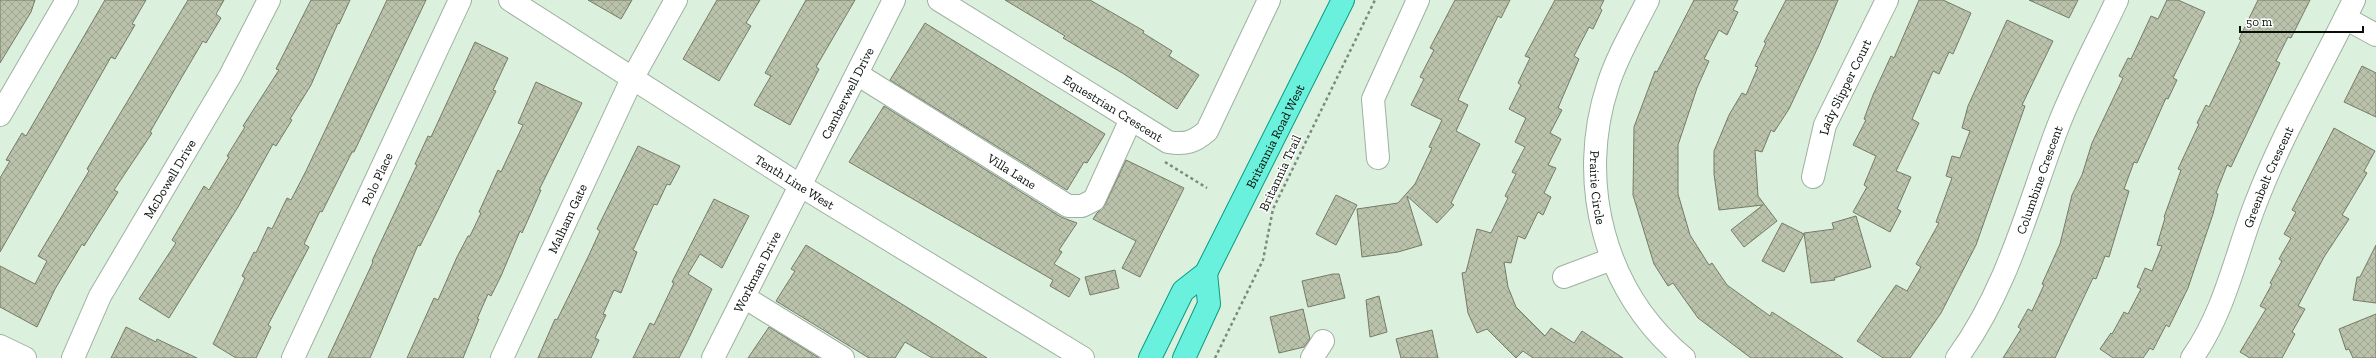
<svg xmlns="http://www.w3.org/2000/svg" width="2376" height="358" viewBox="0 0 2376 358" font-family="'Zilla Slab',serif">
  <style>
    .building { fill: url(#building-cross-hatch); stroke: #757b66 }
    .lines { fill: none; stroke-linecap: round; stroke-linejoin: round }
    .minor-casing { stroke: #9eb1a0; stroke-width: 24 }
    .major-casing { stroke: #079c84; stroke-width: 24 }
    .path { stroke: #7c8a7d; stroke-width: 2.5; stroke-dasharray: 3 3; stroke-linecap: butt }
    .minor { stroke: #fff; stroke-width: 22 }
    .major { stroke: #6af1dd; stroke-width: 22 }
    .labels { text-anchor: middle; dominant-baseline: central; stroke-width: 3; stroke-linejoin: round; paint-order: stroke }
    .street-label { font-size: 13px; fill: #080f09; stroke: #fff }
  </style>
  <defs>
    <pattern id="building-cross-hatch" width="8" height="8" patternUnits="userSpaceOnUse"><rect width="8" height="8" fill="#bbc2ab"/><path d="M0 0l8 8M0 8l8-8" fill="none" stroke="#9fa692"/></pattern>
  </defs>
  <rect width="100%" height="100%" fill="#dcf0de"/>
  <g class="building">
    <path d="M0,0H35L31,12L0,63Z"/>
    <path d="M105,0H146L132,24L135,25L115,59L111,57L0,252V178L10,161L6,160L22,133L26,136Z"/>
    <path d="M188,0H224L216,14L221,18L206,43L203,41L183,75L150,132L152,133L114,190L118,192L84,246L82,244L55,289L37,327L0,307V266L35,284L47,261L38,256L89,171L87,169Z"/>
    <path d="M311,0H350L339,24L338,23L311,85L290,119L292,120L276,146L273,144L238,207L169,318L139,299L176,243L172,240L204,186L209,190L229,157L227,156L245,127L243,126L279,70L276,69Z"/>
    <path d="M387,0H426L354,152H352L322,212L320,211L304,244L309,247L268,325L271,327L256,358H236L213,344L245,278L242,276L254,252L256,253L268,227L272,229L287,198L291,200L306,171Z"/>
    <path d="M588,0H632L621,19Z"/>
    <path d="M717,0H760L746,23L751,26L719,81L683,59Z"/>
    <path d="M806,0H855L816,67L819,69L790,125L754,105L771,76L765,73Z"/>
    <path d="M1005,0H1090L1144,31L1143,33L1172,51L1169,56L1199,75L1177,109L1124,74L1063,38L1065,36Z"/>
    <path d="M1455,0H1510L1501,18L1498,16L1458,100L1468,105L1456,131L1480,144L1451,203L1454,205L1437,223L1407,196L1422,245L1398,252L1362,257L1357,209L1398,203L1415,184L1432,148L1429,147L1442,120L1411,105L1424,79L1420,77L1434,50L1430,48Z"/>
    <path d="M1555,0H1604L1600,8L1602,10L1593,29L1589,27L1574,56L1579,59L1558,108L1562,110L1550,133L1561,139L1548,165L1556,168L1544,193L1551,197L1543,215L1538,212L1525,239L1518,236L1511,263L1504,262L1508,287L1516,307L1545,336L1551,328L1574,343L1582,331L1623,358H1533L1523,351L1516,358L1487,329L1477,333L1468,313L1462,273L1466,272L1477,229L1491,233L1508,198L1505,196L1516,174L1512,172L1525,147L1515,142L1526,118L1509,109L1521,85L1518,83L1530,58L1525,56Z"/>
    <path d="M1694,0H1738L1733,10L1738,12L1727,35L1719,30L1704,59L1709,61L1697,88L1678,145V194L1690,235L1709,265L1712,263L1727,285L1770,316L1772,312L1843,358H1751L1698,318L1673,283L1668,286L1654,264L1633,195L1634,127L1655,71L1657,72Z"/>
    <path d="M1786,0H1838L1819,45L1789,109L1774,132L1771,130L1762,152L1755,150L1758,196L1777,221L1744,247L1731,230L1763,205L1719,210L1714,174V151L1729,115L1742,93L1746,95L1758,67L1755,66L1766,43L1764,42Z"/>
    <path d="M1919,0H1943L1971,13L1953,54L1949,52L1939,74L1933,71L1912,119L1919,123L1896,171L1911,177L1897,209L1901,211L1890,232L1853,212L1867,187L1864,185L1876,156L1853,145L1866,120L1864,119L1873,95L1891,56L1894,58Z"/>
    <path d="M2029,0H2078L2069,18Z"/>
    <path d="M2167,0H2178L2205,12L2173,78L2177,80L2168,99L2166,98L2137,163L2134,162L2124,189L2129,191L2109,257L2105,256L2096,279L2093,278L2055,358H2003L2021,329L2018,327L2028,309L2032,311L2044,285L2042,284L2060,244L2072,195L2082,175L2092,143L2123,78L2119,76L2128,58L2131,59L2151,16L2158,19Z"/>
    <path d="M2258,0H2310L2291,38L2288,37L2276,61L2280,63L2231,167L2227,165L2216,193L2218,194L2213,214L2188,288L2169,327L2166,325L2153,350L2150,348L2143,358H2113L2100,349L2111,333L2112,334L2124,312L2128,314L2141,289L2137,287L2145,268L2152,271L2162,246L2157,245L2165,218L2164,217L2181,170L2178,169L2199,124L2197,123L2206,105L2209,107L2241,40L2239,39Z"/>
    <path d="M2007,20L2053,41L2022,105L2025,106L1976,245L1941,313L1910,358H1883L1857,341L1896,285L1907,291L1921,267L1916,264L1939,223L1936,222L1952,178L1946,176L1952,156L1960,158L1970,131L1962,128L1968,106Z"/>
    <path d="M925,23L1105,134L1087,163L1084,162L1067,190L890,80Z"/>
    <path d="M475,42L508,58L493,90L496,91L437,212L420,246L418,245L370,358H328L373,262L372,261L417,165L415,164L428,136L431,137Z"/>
    <path d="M2362,66L2376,73V117L2344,102Z"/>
    <path d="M536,82L582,103L539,190H541L531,213L522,233L520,231L501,276L491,296L488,294L477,319H479L463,358H407L434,298L438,300L457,257L468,236H470L481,213L479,212L498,170L501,172L523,125L518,123Z"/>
    <path d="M884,106L1061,217L1077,223L1059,250L1062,252L1054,264L1080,279L1069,297L1050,286L1053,280L849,162Z"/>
    <path d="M2334,128L2375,151L2364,171L2367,173L2342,215L2349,219L2324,257L2298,306L2305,309L2292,332L2295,334L2282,358H2250L2240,352L2266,309L2260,306L2272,284L2270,283L2282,261L2279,259L2291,238L2284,234L2296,212L2292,210Z"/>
    <path d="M638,146L680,166L670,185L667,184L657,205L654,204L633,250L637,252L621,293L614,290L603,314L606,315L595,338L599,340L591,358H538L555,319L557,320L589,255L600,231L597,229Z"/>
    <path d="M1126,160L1184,188L1140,277L1122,268L1136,241L1093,219L1097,213L1105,205Z"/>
    <path d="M1336,195L1357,205L1336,245L1316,234Z"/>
    <path d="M714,199L749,216L722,268L700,254L688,274L712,289L689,338L679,358H633L650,323L654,325L674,283L672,282Z"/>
    <path d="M1856,216L1871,267L1834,278L1835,280L1811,283L1804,233L1834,229L1832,223Z"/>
    <path d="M1782,223L1804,234L1784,272L1762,261Z"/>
    <path d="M806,245L926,319L987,358H932L905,342L895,358H869L776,301L795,271L791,269Z"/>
    <path d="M2376,245V303L2353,300L2357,277H2360Z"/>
    <path d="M1115,270L1119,288L1090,295L1085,277Z"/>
    <path d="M1333,274H1339L1345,298L1308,307L1302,281Z"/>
    <path d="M1379,296L1387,332L1370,337L1366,300Z"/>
    <path d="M1303,309L1310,339L1304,347L1279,353L1270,317Z"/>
    <path d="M2376,314V358H2353L2349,349L2346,350L2339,329Z"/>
    <path d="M126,327L156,342L157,339L197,358H111Z"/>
    <path d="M769,327L819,358H748Z"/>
    <path d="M1432,330L1438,358H1401L1396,339Z"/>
  </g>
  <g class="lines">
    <defs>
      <g id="minor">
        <path id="s1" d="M510,0L801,186L1083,358"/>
        <path id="s2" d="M939,0L1168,142C1186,145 1194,142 1207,131L1269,0"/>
        <path id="s3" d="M1648,0C1634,28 1617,56 1608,85C1576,182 1604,292 1684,358"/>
        <path d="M2345,18L2376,35"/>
        <path id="s4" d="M857,74L1068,206H1082L1094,200L1131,119"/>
        <path d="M0,115L67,0"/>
        <path d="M1378,158L1373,99L1418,0"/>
        <path id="s5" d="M1813,177L1825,125L1887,0"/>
        <path d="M1564,277L1612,259"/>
        <path d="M744,297L843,358"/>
        <path d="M0,346L25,358"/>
        <path id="s6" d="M73,358L100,296L230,76L269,0"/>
        <path id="s7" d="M293,358L460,0"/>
        <path id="s8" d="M502,358L632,79L676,0"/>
        <path id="s9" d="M713,358L894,0"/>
        <path d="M1312,358L1323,341"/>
        <path id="s10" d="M1957,358C2008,288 2027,208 2057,129C2074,84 2097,43 2117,0"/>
        <path id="s11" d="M2192,358C2225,311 2235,257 2255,205C2282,134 2321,68 2354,0"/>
      </g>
      <g id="major">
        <path id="s12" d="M1150,358L1183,291L1206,273L1343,0"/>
        <path d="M1184,358L1209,304L1206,273"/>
      </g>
    </defs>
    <use href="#minor" class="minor-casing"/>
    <use href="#major" class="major-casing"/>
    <g class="path">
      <path d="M1165,162L1207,188"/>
      <path d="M1215,358L1263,260L1273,209L1375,0"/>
    </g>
    <use href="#minor" class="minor"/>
    <use href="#major" class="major"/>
  </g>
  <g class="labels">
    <g class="street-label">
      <text stroke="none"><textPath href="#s5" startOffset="96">Lady Slipper Court</textPath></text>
      <text stroke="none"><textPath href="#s9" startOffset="297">Camberwell Drive</textPath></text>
      <text stroke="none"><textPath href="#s2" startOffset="205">Equestrian Crescent</textPath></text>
      <text stroke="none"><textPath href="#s12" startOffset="257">Britannia Road West</textPath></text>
      <text stroke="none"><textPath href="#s4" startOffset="183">Villa Lane</textPath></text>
      <text transform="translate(1280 173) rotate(-65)">Britannia Trail</text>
      <text stroke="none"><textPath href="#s6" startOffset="204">McDowell Drive</textPath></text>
      <text stroke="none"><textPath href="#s11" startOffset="197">Greenbelt Crescent</textPath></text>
      <text stroke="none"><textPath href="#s7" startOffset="198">Polo Place</textPath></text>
      <text stroke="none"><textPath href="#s10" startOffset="197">Columbine Crescent</textPath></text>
      <text stroke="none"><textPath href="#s1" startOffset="338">Tenth Line West</textPath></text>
      <text stroke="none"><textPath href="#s3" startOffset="198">Prairie Circle</textPath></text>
      <text stroke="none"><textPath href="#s8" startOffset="154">Malham Gate</textPath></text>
      <text stroke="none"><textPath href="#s9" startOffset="97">Workman Drive</textPath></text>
    </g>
  </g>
  <path d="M2240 26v6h123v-6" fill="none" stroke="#080f09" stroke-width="2"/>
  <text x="2246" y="26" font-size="12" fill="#080f09" stroke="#ffffff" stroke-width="3" paint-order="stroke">50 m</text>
</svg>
